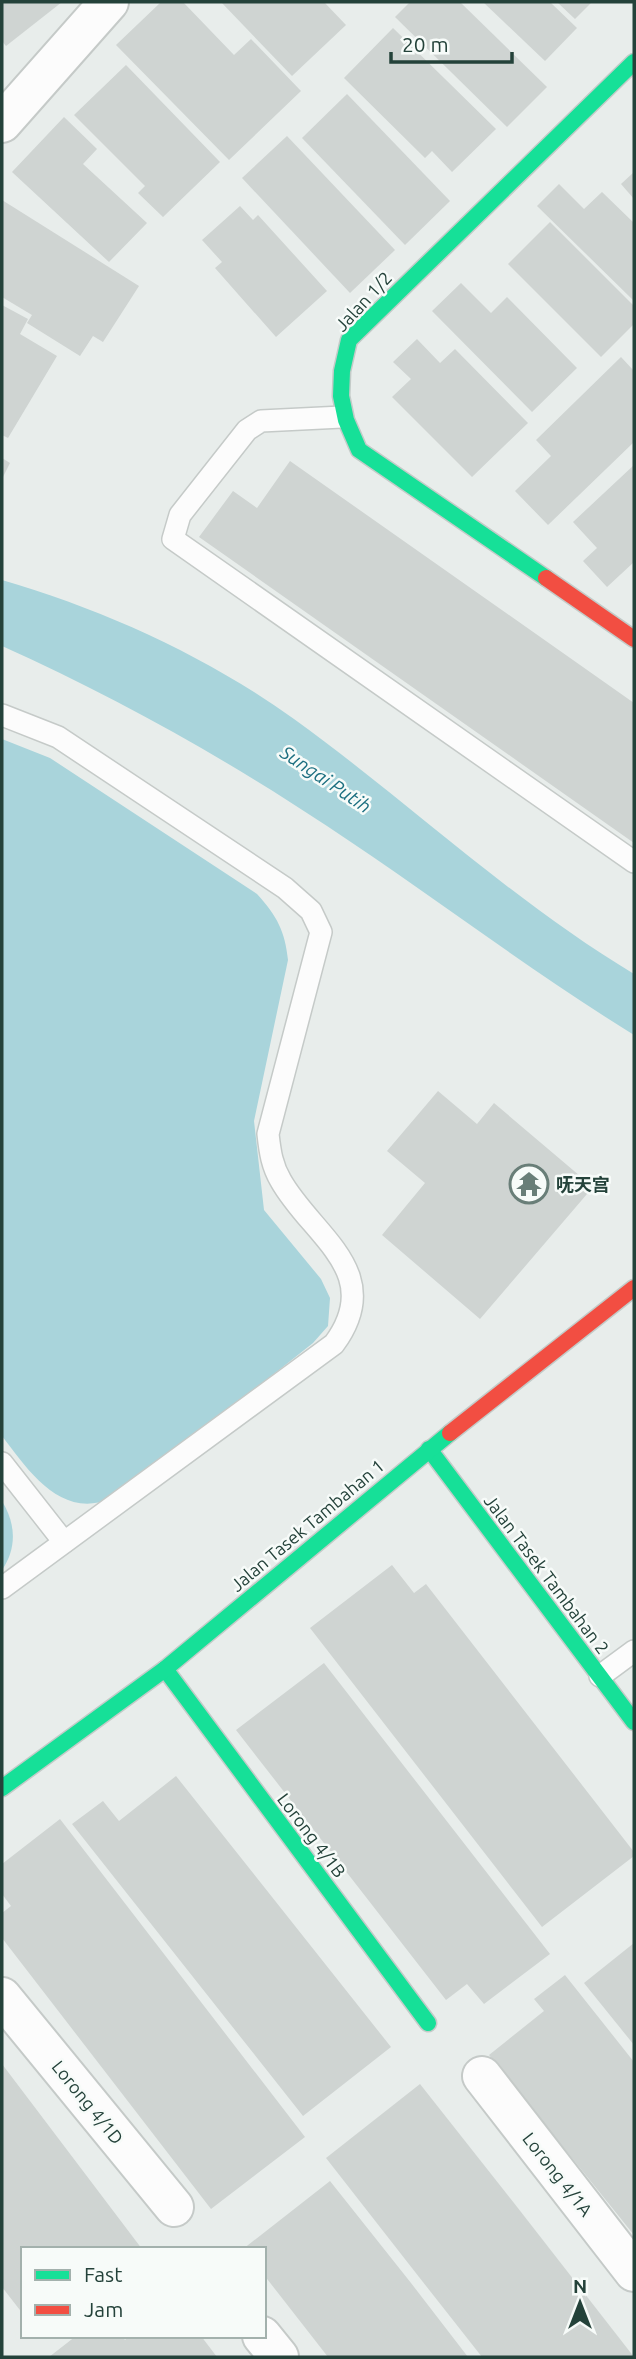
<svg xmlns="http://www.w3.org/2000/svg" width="636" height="2359" viewBox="0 0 636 2359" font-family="Ubuntu,'Noto Sans SC',sans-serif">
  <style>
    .water { fill: #a9d4db }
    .building { fill: #cfd4d2 }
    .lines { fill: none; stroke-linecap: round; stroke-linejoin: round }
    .lane-casing { stroke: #c5cac8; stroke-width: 24 }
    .street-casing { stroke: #c5cac8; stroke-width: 42 }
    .fast-casing { stroke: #c3cbc8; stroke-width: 19 }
    .jam-casing { stroke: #c3cbc8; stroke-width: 19 }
    .lane { stroke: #fcfcfc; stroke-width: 21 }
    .street { stroke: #fcfcfc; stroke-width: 38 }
    .fast { stroke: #16e098; stroke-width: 16 }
    .jam { stroke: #f24e42; stroke-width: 16 }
    .labels { text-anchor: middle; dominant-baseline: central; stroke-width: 5; stroke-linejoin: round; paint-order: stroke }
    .street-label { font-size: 18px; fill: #24423a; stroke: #f7fbf9 }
    .poi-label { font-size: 18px; font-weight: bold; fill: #24423a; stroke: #f7fbf9; text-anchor: start }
    .water-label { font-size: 19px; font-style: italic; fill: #1c6f80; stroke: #f7fbf9 }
  </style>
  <rect width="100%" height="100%" fill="#e8edeb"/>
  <g class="water">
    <path d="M2,580C105,610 206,656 294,719C409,802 512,901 634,974V1035C529,970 430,894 327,826C223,757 115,697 2,646Z"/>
    <path d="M2,739L50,758L257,894C277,916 285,931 288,960L254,1121L264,1210L321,1279L330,1298L328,1326L313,1343L138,1482C129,1487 120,1495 110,1499C60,1519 28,1470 2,1436Z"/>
    <path d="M2,1501C16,1524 17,1548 2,1570Z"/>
  </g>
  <g class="building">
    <path d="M2,2H62L6,46L2,41Z"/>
    <path d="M161,2H183L234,55L251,39L301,91L229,160L116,45Z"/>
    <path d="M221,2H324L346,25L292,76Z"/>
    <path d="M410,2H460L547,87L507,127L395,17Z"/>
    <path d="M483,2H550L577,28L545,61Z"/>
    <path d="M557,2H592L575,19Z"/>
    <path d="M393,28L496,129L452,172L432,151L425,158L344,78Z"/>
    <path d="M126,65L220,162L163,217L138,193L145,186L74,115Z"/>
    <path d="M347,94L450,201L405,245L302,138Z"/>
    <path d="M64,117L97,149L83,164L147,223L109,262L12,172Z"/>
    <path d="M287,136L395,250L350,293L242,178Z"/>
    <path d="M634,172V199L621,184Z"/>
    <path d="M559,184L584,209L602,192L634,223V301L537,206Z"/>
    <path d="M2,200L139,286L103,342L93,336L80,356L27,323L32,315L2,297Z"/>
    <path d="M240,206L253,220L258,215L327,291L276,337L215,268L222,262L202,240Z"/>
    <path d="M550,222L634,306V324L601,357L508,264Z"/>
    <path d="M461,283L491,313L507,297L577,368L532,412L432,311Z"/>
    <path d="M2,305L28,319L20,334L57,356L8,438L2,435Z"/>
    <path d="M417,339L440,363L455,349L528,423L472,477L392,397L411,379L393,362Z"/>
    <path d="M621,357L634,371V442L548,525L515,491L551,456L536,440Z"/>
    <path d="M2,458L10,463L2,479Z"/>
    <path d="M290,461L634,703V843L199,537L233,491L257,508Z"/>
    <path d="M634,465V562L607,587L583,561L597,548L573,522Z"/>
    <path d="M438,1091L477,1124L494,1103L593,1187L480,1319L382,1235L425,1183L387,1151Z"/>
    <path d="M392,1565L414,1593L426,1584L634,1852V1856L542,1927L310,1628Z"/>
    <path d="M324,1663L550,1954L484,2004L467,1984L446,2000L236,1730Z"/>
    <path d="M176,1776L391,2047L303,2116L72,1824L103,1801L119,1821Z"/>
    <path d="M60,1819L305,2137L211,2209L2,1938V1913L11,1906L2,1894V1864Z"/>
    <path d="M634,1943V2045L584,1983Z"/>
    <path d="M565,1975L634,2062V2235L489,2055L544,2011L534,1999Z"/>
    <path d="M2,2064L142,2249H23V2314L2,2287Z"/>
    <path d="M420,2084L514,2203L634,2357H482L419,2277L326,2158Z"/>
    <path d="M330,2181L411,2283L468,2357H328L264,2275V2249H243Z"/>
    <path d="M76,2336H122L125,2340L129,2336H201L217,2357H49Z"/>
  </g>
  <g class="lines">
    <defs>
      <g id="lane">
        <path d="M342,417L261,421L247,430L180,515L173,539L634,862"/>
        <path d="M2,715L58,737L285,888L311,911L321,932L268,1134C270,1152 272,1166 281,1181C312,1236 387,1272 334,1344L2,1588"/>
        <path d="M2,1463L64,1542"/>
        <path d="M600,1676L634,1651"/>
      </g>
      <g id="street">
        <path d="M2,123L109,2"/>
        <path d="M2,1997L174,2207"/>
        <path d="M482,2076L634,2272"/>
        <path d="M262,2336L279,2357"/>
      </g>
      <g id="fast">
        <path d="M546,578L359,450L346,420L341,396L342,371L349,340L634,62"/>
        <path d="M429,1449L634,1722"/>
        <path d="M165,1669L428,2023"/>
        <path d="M2,1788L165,1669L450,1433"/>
      </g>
      <g id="jam">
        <path d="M546,578L634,639"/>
        <path d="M450,1433L634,1288"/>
      </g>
    </defs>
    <use href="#lane" class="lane-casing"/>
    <use href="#street" class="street-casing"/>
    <use href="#fast" class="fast-casing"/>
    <use href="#jam" class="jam-casing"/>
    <use href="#lane" class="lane"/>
    <use href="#street" class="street"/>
    <use href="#fast" class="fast"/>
    <use href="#jam" class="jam"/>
  </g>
  <defs>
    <symbol id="temple-ring" viewBox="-11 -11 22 22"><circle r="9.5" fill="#f7fbf9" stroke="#697e78" stroke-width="1.5"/><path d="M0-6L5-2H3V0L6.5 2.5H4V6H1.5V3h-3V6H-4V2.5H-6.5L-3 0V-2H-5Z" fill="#697e78"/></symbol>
  </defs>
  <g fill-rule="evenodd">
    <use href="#temple-ring" x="507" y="1162" width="44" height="44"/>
  </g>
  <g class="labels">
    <g class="street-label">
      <text transform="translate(363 301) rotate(-47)">Jalan 1/2</text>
      <text transform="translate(307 1525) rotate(-40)">Jalan Tasek Tambahan 1</text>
      <text transform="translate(547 1574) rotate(53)">Jalan Tasek Tambahan 2</text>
      <text transform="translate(312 1835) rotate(53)">Lorong 4/1B</text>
      <text transform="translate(88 2102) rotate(51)">Lorong 4/1D</text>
      <text transform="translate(558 2174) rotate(52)">Lorong 4/1A</text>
    </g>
    <g class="poi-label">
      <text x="556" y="1184">呒天宫</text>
    </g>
    <g class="water-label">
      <text transform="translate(326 779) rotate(34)">Sungai Putih</text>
    </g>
  </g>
  <rect width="636" height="2359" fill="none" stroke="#24423a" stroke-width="7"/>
  <rect x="21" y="2247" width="245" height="91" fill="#f7fbf9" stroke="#a3b1ad" stroke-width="2"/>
  <rect x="35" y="2270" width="35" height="10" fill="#16e098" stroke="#a3b1ad" stroke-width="2"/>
  <text x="84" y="2282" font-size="21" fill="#24423a">Fast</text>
  <rect x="35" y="2305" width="35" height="10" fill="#f24e42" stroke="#a3b1ad" stroke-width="2"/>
  <text x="84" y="2317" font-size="21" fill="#24423a">Jam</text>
  <g transform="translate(580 2303)" stroke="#f7fbf9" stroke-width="5" paint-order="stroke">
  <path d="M0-5L12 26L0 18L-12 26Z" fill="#24423a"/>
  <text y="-10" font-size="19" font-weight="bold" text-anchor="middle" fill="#24423a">N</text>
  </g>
  <path d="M391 52v10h121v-10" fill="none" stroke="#24423a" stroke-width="3.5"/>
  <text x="402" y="52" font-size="21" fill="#24423a" stroke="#f7fbf9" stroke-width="5" paint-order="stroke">20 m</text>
</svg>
